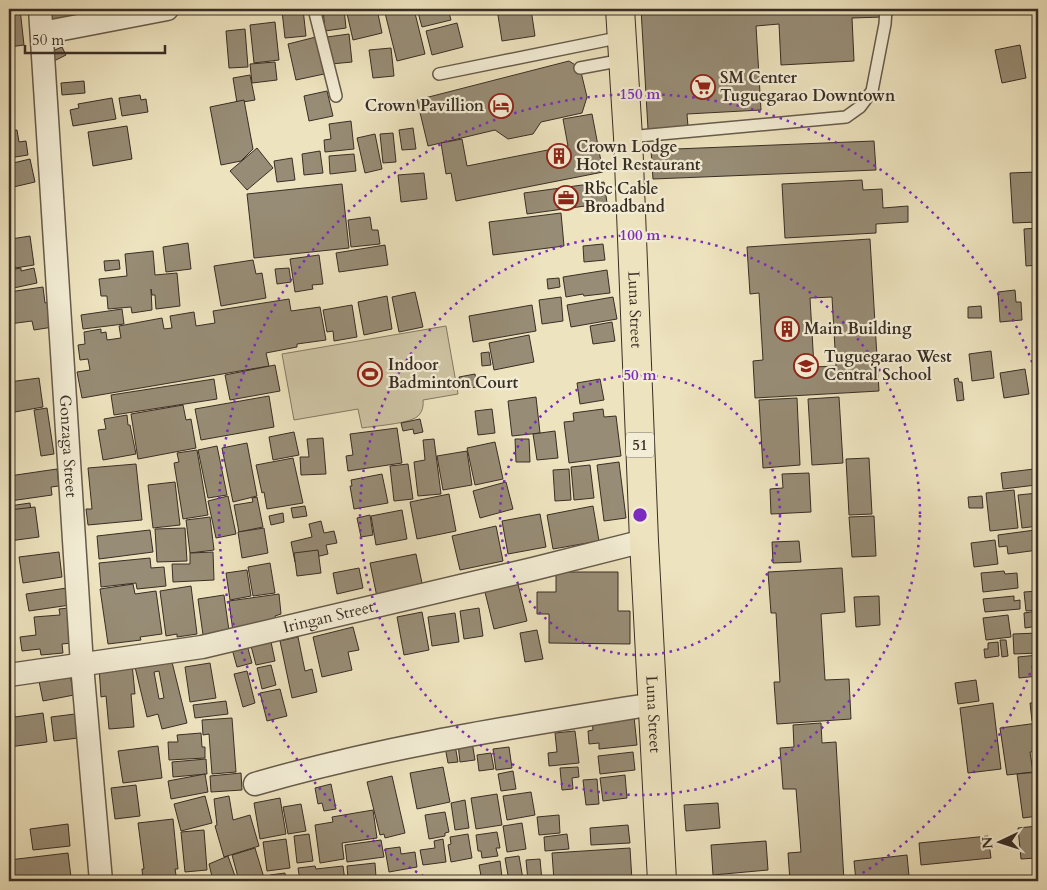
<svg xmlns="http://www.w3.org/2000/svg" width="1047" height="890" viewBox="0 0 1047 890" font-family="Cardo,serif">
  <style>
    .green { fill: #cec4a4; stroke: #847964 }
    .building { fill: #978c75; stroke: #392e25; fill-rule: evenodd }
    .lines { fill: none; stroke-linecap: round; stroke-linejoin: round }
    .service-casing { stroke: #665b4b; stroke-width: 14 }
    .minor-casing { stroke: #665b4b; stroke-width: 25 }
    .primary-casing { stroke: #392e25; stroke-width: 30 }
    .service { stroke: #f3edd5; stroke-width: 11 }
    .minor { stroke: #f3edd5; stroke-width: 22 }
    .primary { stroke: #ede3be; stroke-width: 28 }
    .ring { fill: none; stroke: #7b2cbf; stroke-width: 2.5; stroke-dasharray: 2.5 5 }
    .labels { text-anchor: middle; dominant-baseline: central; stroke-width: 4.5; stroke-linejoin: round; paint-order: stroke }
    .shield { fill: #f3edd5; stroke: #71675a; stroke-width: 1 }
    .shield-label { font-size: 15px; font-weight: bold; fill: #392e25 }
    .poi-label { font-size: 16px; font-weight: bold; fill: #392e25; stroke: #f3edd5; text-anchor: start }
    .street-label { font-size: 16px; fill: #392e25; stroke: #f3edd5 }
    .centre { fill: #7b2cbf; stroke: #f3edd5; stroke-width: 2.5 }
    .ring-label { font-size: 15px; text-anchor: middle; font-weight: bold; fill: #7b2cbf; stroke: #f3edd5; stroke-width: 4.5; stroke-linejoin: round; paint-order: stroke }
  </style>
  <rect width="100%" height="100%" fill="#ede3be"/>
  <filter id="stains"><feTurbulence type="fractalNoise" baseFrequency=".004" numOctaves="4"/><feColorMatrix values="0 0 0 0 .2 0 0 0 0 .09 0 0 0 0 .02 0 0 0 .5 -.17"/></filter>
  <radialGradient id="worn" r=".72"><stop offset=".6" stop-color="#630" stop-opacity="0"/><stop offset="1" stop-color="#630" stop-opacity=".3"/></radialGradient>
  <path class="green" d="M446,326L458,394L423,400C424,408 421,416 413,419C402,424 375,426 362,428L358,409L294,420L282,354Z"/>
  <g class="building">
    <path d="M9,9H20L24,45L9,47Z"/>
    <path d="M51,9H90L91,23L52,25Z"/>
    <path d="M303,9L306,36L285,38L282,11Z"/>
    <path d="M323,9H344L346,28L325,31Z"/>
    <path d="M346,9H377L382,33L353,40Z"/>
    <path d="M384,9H414L425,54L397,61Z"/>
    <path d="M417,9H448L451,20L422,27Z"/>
    <path d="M497,9H531L535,36L502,41Z"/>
    <path d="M641,9H883V17L852,18L854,61L781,65L779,24L756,26L761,110L687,114L688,127L648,129Z"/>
    <path d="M275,22L279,60L254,63L250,25Z"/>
    <path d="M457,23L463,47L432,55L426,31Z"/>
    <path d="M245,29L248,67L229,68L226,31Z"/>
    <path d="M349,34L352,62L331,64L327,37Z"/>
    <path d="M316,37L324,74L296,80L288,44Z"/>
    <path d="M1020,45L1026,78L1002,83L995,50Z"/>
    <path d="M62,47L66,55L54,61L50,52Z"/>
    <path d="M391,48L394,76L373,78L369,50Z"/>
    <path d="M569,61L580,68L587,97L582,113L541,122L533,134L508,139L495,130L428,146L417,100Z"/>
    <path d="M275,62L277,80L252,83L250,64Z"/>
    <path d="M250,75L255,100L237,103L233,78Z"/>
    <path d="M84,81L85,93L62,95L61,83Z"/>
    <path d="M327,91L333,116L309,121L304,96Z"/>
    <path d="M140,95L141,100L146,99L148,112L122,116L119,98Z"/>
    <path d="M112,98L116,119L73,126L70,110L79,108L78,104Z"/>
    <path d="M244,100L253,149L241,161L221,165L210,107Z"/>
    <path d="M592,114L603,172L456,201L451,173L446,174L441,143L462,139L467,166L568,146L563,119Z"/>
    <path d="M351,121L354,149L325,152L324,140L331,139L329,124Z"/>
    <path d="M127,126L132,159L93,166L88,132Z"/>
    <path d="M413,128L416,149L402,150L399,130Z"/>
    <path d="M17,130L19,142L26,141L28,155L9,158V131Z"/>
    <path d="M393,133L396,162L383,163L380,134Z"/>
    <path d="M375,134L382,169L365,173L357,138Z"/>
    <path d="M874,141L876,170L653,179L651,150Z"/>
    <path d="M257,148L273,168L247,190L230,171Z"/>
    <path d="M320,151L323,173L304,175L302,154Z"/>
    <path d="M354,154L356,171L330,174L329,156Z"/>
    <path d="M292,158L295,180L277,182L274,161Z"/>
    <path d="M30,159L35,182L9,188V164Z"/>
    <path d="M1036,172L1038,222L1013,223L1010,173Z"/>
    <path d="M424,173L427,199L401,202L398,175Z"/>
    <path d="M862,180L863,190L882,189L883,208L908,206V222L876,224V233L785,238L782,184Z"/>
    <path d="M604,182L607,203L527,214L524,193Z"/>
    <path d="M342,184L349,248L254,258L247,194Z"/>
    <path d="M561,213L564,246L493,255L489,222Z"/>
    <path d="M370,217L372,230H378L380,244L351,247L348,220Z"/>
    <path d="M1037,228L1038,265L1026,266L1024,229Z"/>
    <path d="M30,236L34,265L15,268L11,239Z"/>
    <path d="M870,239L879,391L755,398L753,361L763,360L759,293L750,294L747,247ZM832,297L836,366L814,367L810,298Z"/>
    <path d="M188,243L191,269L166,272L163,247Z"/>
    <path d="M603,244L605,260L584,262L583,246Z"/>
    <path d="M385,245L388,265L339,272L336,253Z"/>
    <path d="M153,251L155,275L177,273L180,306L156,309L155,295H152L151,289L152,310L132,313L131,307L108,309L107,296H101L99,279L127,276L125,254Z"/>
    <path d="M319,255L323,284L312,285L313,289L295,292L290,259Z"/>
    <path d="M119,260L120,269L105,271L104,261Z"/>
    <path d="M253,260L256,274L262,273L266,298L221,306L214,266Z"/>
    <path d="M21,268V271L34,268L37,283L9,289V270Z"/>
    <path d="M289,268L291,282L277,284L275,269Z"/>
    <path d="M607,270L610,293L584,296L583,294L566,297L563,277Z"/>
    <path d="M559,278L560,287L548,289L547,279Z"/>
    <path d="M43,287L45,303L49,302L53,327L34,330L32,321L9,324V292Z"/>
    <path d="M1015,290L1016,302H1021L1022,320L1000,322L998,292Z"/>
    <path d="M415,292L423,327L399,332L392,297Z"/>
    <path d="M387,296L392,329L364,335L358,302Z"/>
    <path d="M561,297L563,321L542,324L539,300Z"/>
    <path d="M613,297L617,319L571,327L567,305Z"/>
    <path d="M289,299L291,311L320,307L326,340L297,344V347L266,353L269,366L82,398L77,372L90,370L88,359L80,360L78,345L85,344L84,332L101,329V333L106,332L107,340L121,338L119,326L162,318L164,329L172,328L170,316L194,312L196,326L215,323L213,311Z"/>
    <path d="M352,305L357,337L334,341L333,331L327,332L323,310Z"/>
    <path d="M532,305L536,331L473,342L469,316Z"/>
    <path d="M981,306L982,318H968V307Z"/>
    <path d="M122,309L124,324L83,329L81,315Z"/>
    <path d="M612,322L615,341L593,344L590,326Z"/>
    <path d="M529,335L534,362L494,370L489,343Z"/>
    <path d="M991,351L994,378L972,381L969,354Z"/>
    <path d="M489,352L491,365L482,366L481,353Z"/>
    <path d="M275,365L280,391L230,400L225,375Z"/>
    <path d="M1025,369L1029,394L1004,398L1000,373Z"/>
    <path d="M475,374L477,387L461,389L459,377Z"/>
    <path d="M39,378L43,407L9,413V382Z"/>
    <path d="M958,378L959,382H962L964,400L957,401L954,379Z"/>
    <path d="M214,379L217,399L114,415L111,395Z"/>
    <path d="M600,379L604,400L580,404L577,383Z"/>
    <path d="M269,396L274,427L201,440L195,409Z"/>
    <path d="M536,397L540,433L512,436L508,401Z"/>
    <path d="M839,397L843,463L812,465L808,399Z"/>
    <path d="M797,398L800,465L763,468L759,400Z"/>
    <path d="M183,405L186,420L191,419L196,448L138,459L131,414Z"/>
    <path d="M47,408L54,454L41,456L34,410Z"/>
    <path d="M492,409L495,433L478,435L475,411Z"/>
    <path d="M603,409L604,417L616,416L621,456L569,463L564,422L574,421L573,413Z"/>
    <path d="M127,415L128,425H130L136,454L103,460L98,430L106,429L104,419Z"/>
    <path d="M420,419L423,432L414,434L413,429L403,431L401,423Z"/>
    <path d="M397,428L402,463L348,471L346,456L353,455L350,434Z"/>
    <path d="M555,431L558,458L537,460L533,434Z"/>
    <path d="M294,432L299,455L273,460L269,437Z"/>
    <path d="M323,438L326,474L301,475L300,457H309L307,439Z"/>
    <path d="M434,439L441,494L418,496L414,462L425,460L423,440Z"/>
    <path d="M515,439H529L530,462H516Z"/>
    <path d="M495,442L503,479L475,485L467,448Z"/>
    <path d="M247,443L257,496L233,502L222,448Z"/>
    <path d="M217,446L227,495L208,498L198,450Z"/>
    <path d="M197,450L208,515L183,519L174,463L179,462L177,453Z"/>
    <path d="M467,451L472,485L443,490L437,456Z"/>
    <path d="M293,458L303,503L267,509L264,492L262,493L256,465Z"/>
    <path d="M869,458L872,514L849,515L846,459Z"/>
    <path d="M619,462L626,518L604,521L597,465Z"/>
    <path d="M136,464L142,520L88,525L86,509H92L88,468Z"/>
    <path d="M408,464L413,499L394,501L390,466Z"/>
    <path d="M590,465L594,498L574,500L571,467Z"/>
    <path d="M57,469L59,486L51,487L52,495L10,501L9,476Z"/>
    <path d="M569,469L571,500L555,501L553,470Z"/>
    <path d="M1034,469L1036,485L1003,489L1001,473Z"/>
    <path d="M809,473L811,512L771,514L770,489L783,488L782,474Z"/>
    <path d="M382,474L388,503L354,509L350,486H352L351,480Z"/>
    <path d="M175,482L180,525L153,528L148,485Z"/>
    <path d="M506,482L513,509L480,518L473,491Z"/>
    <path d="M1014,490L1018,528L990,531L986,493Z"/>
    <path d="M1038,493V526L1022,528L1018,495Z"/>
    <path d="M449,494L456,531L417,539L410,502Z"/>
    <path d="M228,496L236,534L216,538L208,501Z"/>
    <path d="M982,496L983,508H969L968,497Z"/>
    <path d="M257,497L263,527L239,532L234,505L253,502L252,498Z"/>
    <path d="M30,503L34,534L9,538V506Z"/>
    <path d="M305,506L307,516L293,518L291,508Z"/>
    <path d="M593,506L599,541L553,549L547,515Z"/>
    <path d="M35,507L39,537L9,541V510Z"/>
    <path d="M402,510L407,539L376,545L371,516Z"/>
    <path d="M283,513L284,522L271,525L269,516Z"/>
    <path d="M540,514L546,547L508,554L502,521Z"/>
    <path d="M370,515L373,535L361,537L357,518Z"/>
    <path d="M874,516L876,556L852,557L849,517Z"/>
    <path d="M210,517L214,550L190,553L186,520Z"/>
    <path d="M321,521L324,533L334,531L337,543L326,545L328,554L295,562L291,542L312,537L309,524Z"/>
    <path d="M496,526L503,561L460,570L452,536Z"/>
    <path d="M185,528L187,561L157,562L155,529Z"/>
    <path d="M264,528L268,553L242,558L238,532Z"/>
    <path d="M150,530L153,552L99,559L97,536Z"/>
    <path d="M1035,530L1038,550L1008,554L1007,546L999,547L998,535Z"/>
    <path d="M995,540L998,564L974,567L971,543Z"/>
    <path d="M799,541L801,562L773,563L772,542Z"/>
    <path d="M318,550L321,573L297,576L294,553Z"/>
    <path d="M59,552L62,577L23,583L19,557Z"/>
    <path d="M213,552L214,580L173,582L172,564H190V553Z"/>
    <path d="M416,554L423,588L377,597L370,563Z"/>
    <path d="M150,558L151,568L164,567L166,586L137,589L136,583L101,587L99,563Z"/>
    <path d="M270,563L275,593L253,596L248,567Z"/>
    <path d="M359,568L363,588L337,594L333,573Z"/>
    <path d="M842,568L845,612L821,614L825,680L849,679L851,719L777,724L774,682H780L776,613H771L768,572Z"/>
    <path d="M247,570L251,596L230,600L226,573Z"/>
    <path d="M1004,571L1005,574L1017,573L1018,588L983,592L981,573Z"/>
    <path d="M556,572H618V611H630V644L549,643V614H537V592H556Z"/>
    <path d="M517,580L527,621L494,629L484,588Z"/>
    <path d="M133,584L135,594L156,591L162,634L140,637L141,640L108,644L100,589Z"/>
    <path d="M191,586L197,634L177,637V634L166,636L160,591Z"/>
    <path d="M67,588L70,605L29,611L26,594Z"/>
    <path d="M1038,591V610L1026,611L1024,592Z"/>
    <path d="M279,594L281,614L275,616L277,626L233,632L229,601Z"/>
    <path d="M224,595L230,638L204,642L198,599Z"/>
    <path d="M879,596L880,625L856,627L854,597Z"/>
    <path d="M1014,596V601L1020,600V609L985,612L983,599Z"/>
    <path d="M69,608L72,643L62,644L63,653L41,655L40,649L22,651L20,637L36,635L34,617L60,615L59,609Z"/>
    <path d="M479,608L483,636L464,639L460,611Z"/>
    <path d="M1038,611V626L1025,628L1024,613Z"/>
    <path d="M422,612L429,650L404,655L397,617Z"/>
    <path d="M455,613L459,642L432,646L428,617Z"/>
    <path d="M1008,615L1011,637L986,640L983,618Z"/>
    <path d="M353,627L359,650L348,652L352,670L322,677L313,637Z"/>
    <path d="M537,630L543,659L525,662L520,633Z"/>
    <path d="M1038,633V653L1014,654L1013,634Z"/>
    <path d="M298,637L305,671L312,669L317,692L292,698L280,641Z"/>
    <path d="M1000,640H1006L1008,656L1002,657Z"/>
    <path d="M271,642L275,661L256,665L251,646Z"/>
    <path d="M998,642L999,656L985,658L984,649H988V643Z"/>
    <path d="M247,645L252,663L237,667L232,649Z"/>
    <path d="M1038,655V676L1019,678L1018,657Z"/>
    <path d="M171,658L187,723L162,729L158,714L147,717L135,667ZM159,671L164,698L159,699L154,672Z"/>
    <path d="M210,663L216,698L190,702L185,667Z"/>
    <path d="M132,664L135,694H131L134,727L109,729L106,696L101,697L99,667Z"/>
    <path d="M271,665L276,685L262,689L257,668Z"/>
    <path d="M247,671L255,703L243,707L234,674Z"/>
    <path d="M70,675L74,695L43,701L39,681Z"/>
    <path d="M976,680L979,701L958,704L955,683Z"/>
    <path d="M12,689L15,717L43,713L47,742L9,747V690Z"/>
    <path d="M280,689L287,716L267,721L260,693Z"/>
    <path d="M226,701L228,714L195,718L193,705Z"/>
    <path d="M993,703L1001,769L968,773L960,708Z"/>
    <path d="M1030,703H1038V721H1032Z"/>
    <path d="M75,714L78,738L54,741L51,717Z"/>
    <path d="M634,717L637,745L599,749V743L589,744L588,731L593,730L592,721Z"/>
    <path d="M232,718L236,772L212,774L209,734L203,735L202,720Z"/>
    <path d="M821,723L822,743L836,742L844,881H790L788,853L801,852L796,789H783L780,748L794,747L793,725Z"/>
    <path d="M1038,723V751L1030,752L1033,772L1007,775L1000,728Z"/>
    <path d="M575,731L579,763L549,766L548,753L557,752L555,733Z"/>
    <path d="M201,733L202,747H205V758L169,760L168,742H178L177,735Z"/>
    <path d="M472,742L475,760L460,762L458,744Z"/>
    <path d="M455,745L458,762L448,763L445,747Z"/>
    <path d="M158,746L162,778L123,783L118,751Z"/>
    <path d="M509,747L512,768L496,770L493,749Z"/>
    <path d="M633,752L635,770L600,774L598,756Z"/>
    <path d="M491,753L494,769L479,771L477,755Z"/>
    <path d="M206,759L207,774L173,777L172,762Z"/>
    <path d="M443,767L450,802L417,809L410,773Z"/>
    <path d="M578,767L579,777L572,778L573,789L562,790L560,768Z"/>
    <path d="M513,771L516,789L501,791L498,774Z"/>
    <path d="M1038,772V816L1023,818L1017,774Z"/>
    <path d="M241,773L242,790L211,792L210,776Z"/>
    <path d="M205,774L208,792L171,799L168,781Z"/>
    <path d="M625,775L627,798L603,801L600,778Z"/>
    <path d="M392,776L405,833L385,838L384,834L380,835L367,782Z"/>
    <path d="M597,779L599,804L586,805L583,780Z"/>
    <path d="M331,784L336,809L324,811L322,803L318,804L315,788Z"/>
    <path d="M136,785L140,816L115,819L111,788Z"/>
    <path d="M531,792L535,815L507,820L503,796Z"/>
    <path d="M497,794L502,825L476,829L471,798Z"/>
    <path d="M205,796L212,823L181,831L174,804Z"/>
    <path d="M229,796L233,820L250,815L259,846L224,857L215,826L217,825L214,799Z"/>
    <path d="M280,798L286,834L260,839L254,803Z"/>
    <path d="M465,800L469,828L455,830L451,803Z"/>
    <path d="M718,803L720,828L686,831L684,805Z"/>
    <path d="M301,804L306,831L288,834L283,807Z"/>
    <path d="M373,810L377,838L342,843L344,859L320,863L315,825L333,822L332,817Z"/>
    <path d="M445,812L449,832L445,833V836L429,839L425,815Z"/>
    <path d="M559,815L560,833L539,835L537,817Z"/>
    <path d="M173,819L178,869H175L177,881H143L142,869H144L138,823Z"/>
    <path d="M522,823L526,849L507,852L503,826Z"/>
    <path d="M68,824L70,846L33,850L30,829Z"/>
    <path d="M628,825L630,843L591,845L590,828Z"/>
    <path d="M1038,826V851L1035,852L1036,858L1021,859L1018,828Z"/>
    <path d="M204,830L207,870L185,872L181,832Z"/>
    <path d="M9,832H11L12,858H9Z"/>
    <path d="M497,832L500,848H496L498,856L482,858L481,851H478L476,835Z"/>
    <path d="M309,834L313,861L297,863L294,836Z"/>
    <path d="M468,834L472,858L451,862L448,845L451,844L450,837Z"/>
    <path d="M567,834L569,849L545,851L544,837Z"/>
    <path d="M988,836L991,858L921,865L919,843Z"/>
    <path d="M286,839L290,868L267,871L263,842Z"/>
    <path d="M443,839L446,862L423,865L420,850L435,848L434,841Z"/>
    <path d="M381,840L384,857L347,862L345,845Z"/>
    <path d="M766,841L768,870L713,875L711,845Z"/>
    <path d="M400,847L401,854L415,852L417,867L389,872L385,849Z"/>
    <path d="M255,848L265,881H239L232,855Z"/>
    <path d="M630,848L632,881H554L552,853Z"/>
    <path d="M68,853L71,877L34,881H10L9,860Z"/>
    <path d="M907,855L909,876L856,881L854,861Z"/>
    <path d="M228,856L236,879L233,880L234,881H213L209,864Z"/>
    <path d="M519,856L523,879L509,881L505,858Z"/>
    <path d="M540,859L542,881H528L526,860Z"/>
    <path d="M500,861L502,877L482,881L479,865Z"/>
    <path d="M375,863L376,877L348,879L347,866Z"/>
    <path d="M315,866L316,869L343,866L345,881H300L298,868Z"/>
    <path d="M285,873L286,881H270V875Z"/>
  </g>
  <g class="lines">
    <defs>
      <g id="service">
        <path d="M314,9L336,96"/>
        <path d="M580,68L623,60"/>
        <path d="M439,74L622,37"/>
        <path d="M628,137L846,117L860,107L872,91L885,24L886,9"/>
      </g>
      <g id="minor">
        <path id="s1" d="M40,9L82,665L101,881"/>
        <path d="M42,33L167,9"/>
        <path id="s2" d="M9,675L202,647L533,569L644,541"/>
        <path d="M255,784C385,746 519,726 653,704"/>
      </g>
      <g id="primary">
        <path id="s3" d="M620,9L628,137L644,541L662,881"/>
      </g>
    </defs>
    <use href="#service" class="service-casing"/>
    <use href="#minor" class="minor-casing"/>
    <use href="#primary" class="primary-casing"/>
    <use href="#service" class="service"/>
    <use href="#minor" class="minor"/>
    <use href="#primary" class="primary"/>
  </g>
  <g class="ring">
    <circle cx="640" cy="515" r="140"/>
    <circle cx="640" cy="515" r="280"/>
    <path d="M1038 652A421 421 0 0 1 851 880M430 880A421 421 0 1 1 1038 378"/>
  </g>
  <defs>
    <symbol id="supermarket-ring" viewBox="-11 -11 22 22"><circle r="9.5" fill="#f3edd5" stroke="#8f2418" stroke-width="1.5"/><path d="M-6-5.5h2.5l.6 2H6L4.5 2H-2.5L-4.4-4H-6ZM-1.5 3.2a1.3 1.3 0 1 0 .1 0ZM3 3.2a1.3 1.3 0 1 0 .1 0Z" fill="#8f2418"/></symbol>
    <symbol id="hotel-ring" viewBox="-11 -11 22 22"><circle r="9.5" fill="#f3edd5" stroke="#8f2418" stroke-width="1.5"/><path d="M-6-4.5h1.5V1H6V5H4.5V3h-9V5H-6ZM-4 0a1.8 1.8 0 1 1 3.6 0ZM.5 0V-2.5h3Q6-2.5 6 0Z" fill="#8f2418"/></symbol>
    <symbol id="building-ring" viewBox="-11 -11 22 22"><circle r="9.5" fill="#f3edd5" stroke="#8f2418" stroke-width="1.5"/><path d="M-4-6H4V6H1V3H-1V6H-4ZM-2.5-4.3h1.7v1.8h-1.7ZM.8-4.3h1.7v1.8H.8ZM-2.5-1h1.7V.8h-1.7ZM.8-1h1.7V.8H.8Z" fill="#8f2418"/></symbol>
    <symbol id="office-ring" viewBox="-11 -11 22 22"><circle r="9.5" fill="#f3edd5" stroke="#8f2418" stroke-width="1.5"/><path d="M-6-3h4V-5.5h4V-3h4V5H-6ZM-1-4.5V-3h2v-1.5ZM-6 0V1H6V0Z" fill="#8f2418"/></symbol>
    <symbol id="school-ring" viewBox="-11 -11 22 22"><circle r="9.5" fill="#f3edd5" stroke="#8f2418" stroke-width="1.5"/><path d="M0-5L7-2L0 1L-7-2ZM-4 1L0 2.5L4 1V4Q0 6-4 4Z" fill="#8f2418"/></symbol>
    <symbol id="stadium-ring" viewBox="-11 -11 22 22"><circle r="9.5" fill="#f3edd5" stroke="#8f2418" stroke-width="1.5"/><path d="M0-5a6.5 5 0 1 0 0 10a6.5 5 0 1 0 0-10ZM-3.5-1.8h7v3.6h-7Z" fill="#8f2418"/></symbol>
  </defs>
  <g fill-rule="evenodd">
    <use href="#supermarket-ring" x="689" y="73" width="28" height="28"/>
    <use href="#hotel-ring" x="487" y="92" width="28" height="28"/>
    <use href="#building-ring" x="545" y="142" width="28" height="28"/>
    <use href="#office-ring" x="552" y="184" width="28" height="28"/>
    <use href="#building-ring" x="773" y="315" width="28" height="28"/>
    <use href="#school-ring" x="792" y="352" width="28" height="28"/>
    <use href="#stadium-ring" x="356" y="360" width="28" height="28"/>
  </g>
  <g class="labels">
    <rect class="shield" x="626" y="432.5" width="28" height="25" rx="4"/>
    <g class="shield-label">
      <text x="640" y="445">51</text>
    </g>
    <g class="poi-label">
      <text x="720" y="78">SM Center<tspan x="720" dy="18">Tuguegarao Downtown</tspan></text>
      <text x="484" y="106" text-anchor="end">Crown Pavillion</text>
      <text x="576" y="147">Crown Lodge<tspan x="576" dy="18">Hotel Restaurant</tspan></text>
      <text x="584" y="189">Rbc Cable<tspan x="584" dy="18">Broadband</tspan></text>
      <text x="804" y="329">Main Building</text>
      <text x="824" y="357">Tuguegarao West<tspan x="824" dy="18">Central School</tspan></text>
      <text x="388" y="365">Indoor<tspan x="388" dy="18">Badminton Court</tspan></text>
    </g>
    <g class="street-label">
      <text stroke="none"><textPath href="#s3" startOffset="301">Luna Street</textPath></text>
      <text stroke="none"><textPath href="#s1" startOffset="438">Gonzaga Street</textPath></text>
      <text stroke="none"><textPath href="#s2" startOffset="325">Iringan Street</textPath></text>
      <text stroke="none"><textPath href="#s3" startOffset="706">Luna Street</textPath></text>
    </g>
  </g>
  <circle cx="640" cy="515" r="8" class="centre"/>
  <g class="ring-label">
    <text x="640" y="99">150 m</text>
    <text x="640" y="240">100 m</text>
    <text x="640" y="380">50 m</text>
  </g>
  <rect width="1047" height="890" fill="none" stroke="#ede3be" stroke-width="30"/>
  <rect x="10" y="10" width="1027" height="870" fill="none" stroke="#392e25" stroke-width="2.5"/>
  <rect x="15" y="15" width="1017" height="860" fill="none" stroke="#392e25"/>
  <g transform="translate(1000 842) rotate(266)" stroke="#f3edd5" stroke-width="4" paint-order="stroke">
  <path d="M0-4L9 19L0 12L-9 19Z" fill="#392e25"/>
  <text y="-8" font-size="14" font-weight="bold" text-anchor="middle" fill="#392e25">N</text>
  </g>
  <path d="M25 45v8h140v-8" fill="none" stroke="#392e25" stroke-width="2.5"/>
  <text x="32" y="45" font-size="15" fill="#392e25" stroke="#f3edd5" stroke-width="4" paint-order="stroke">50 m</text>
  <rect width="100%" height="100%" filter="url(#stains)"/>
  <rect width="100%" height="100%" fill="url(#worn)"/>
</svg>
